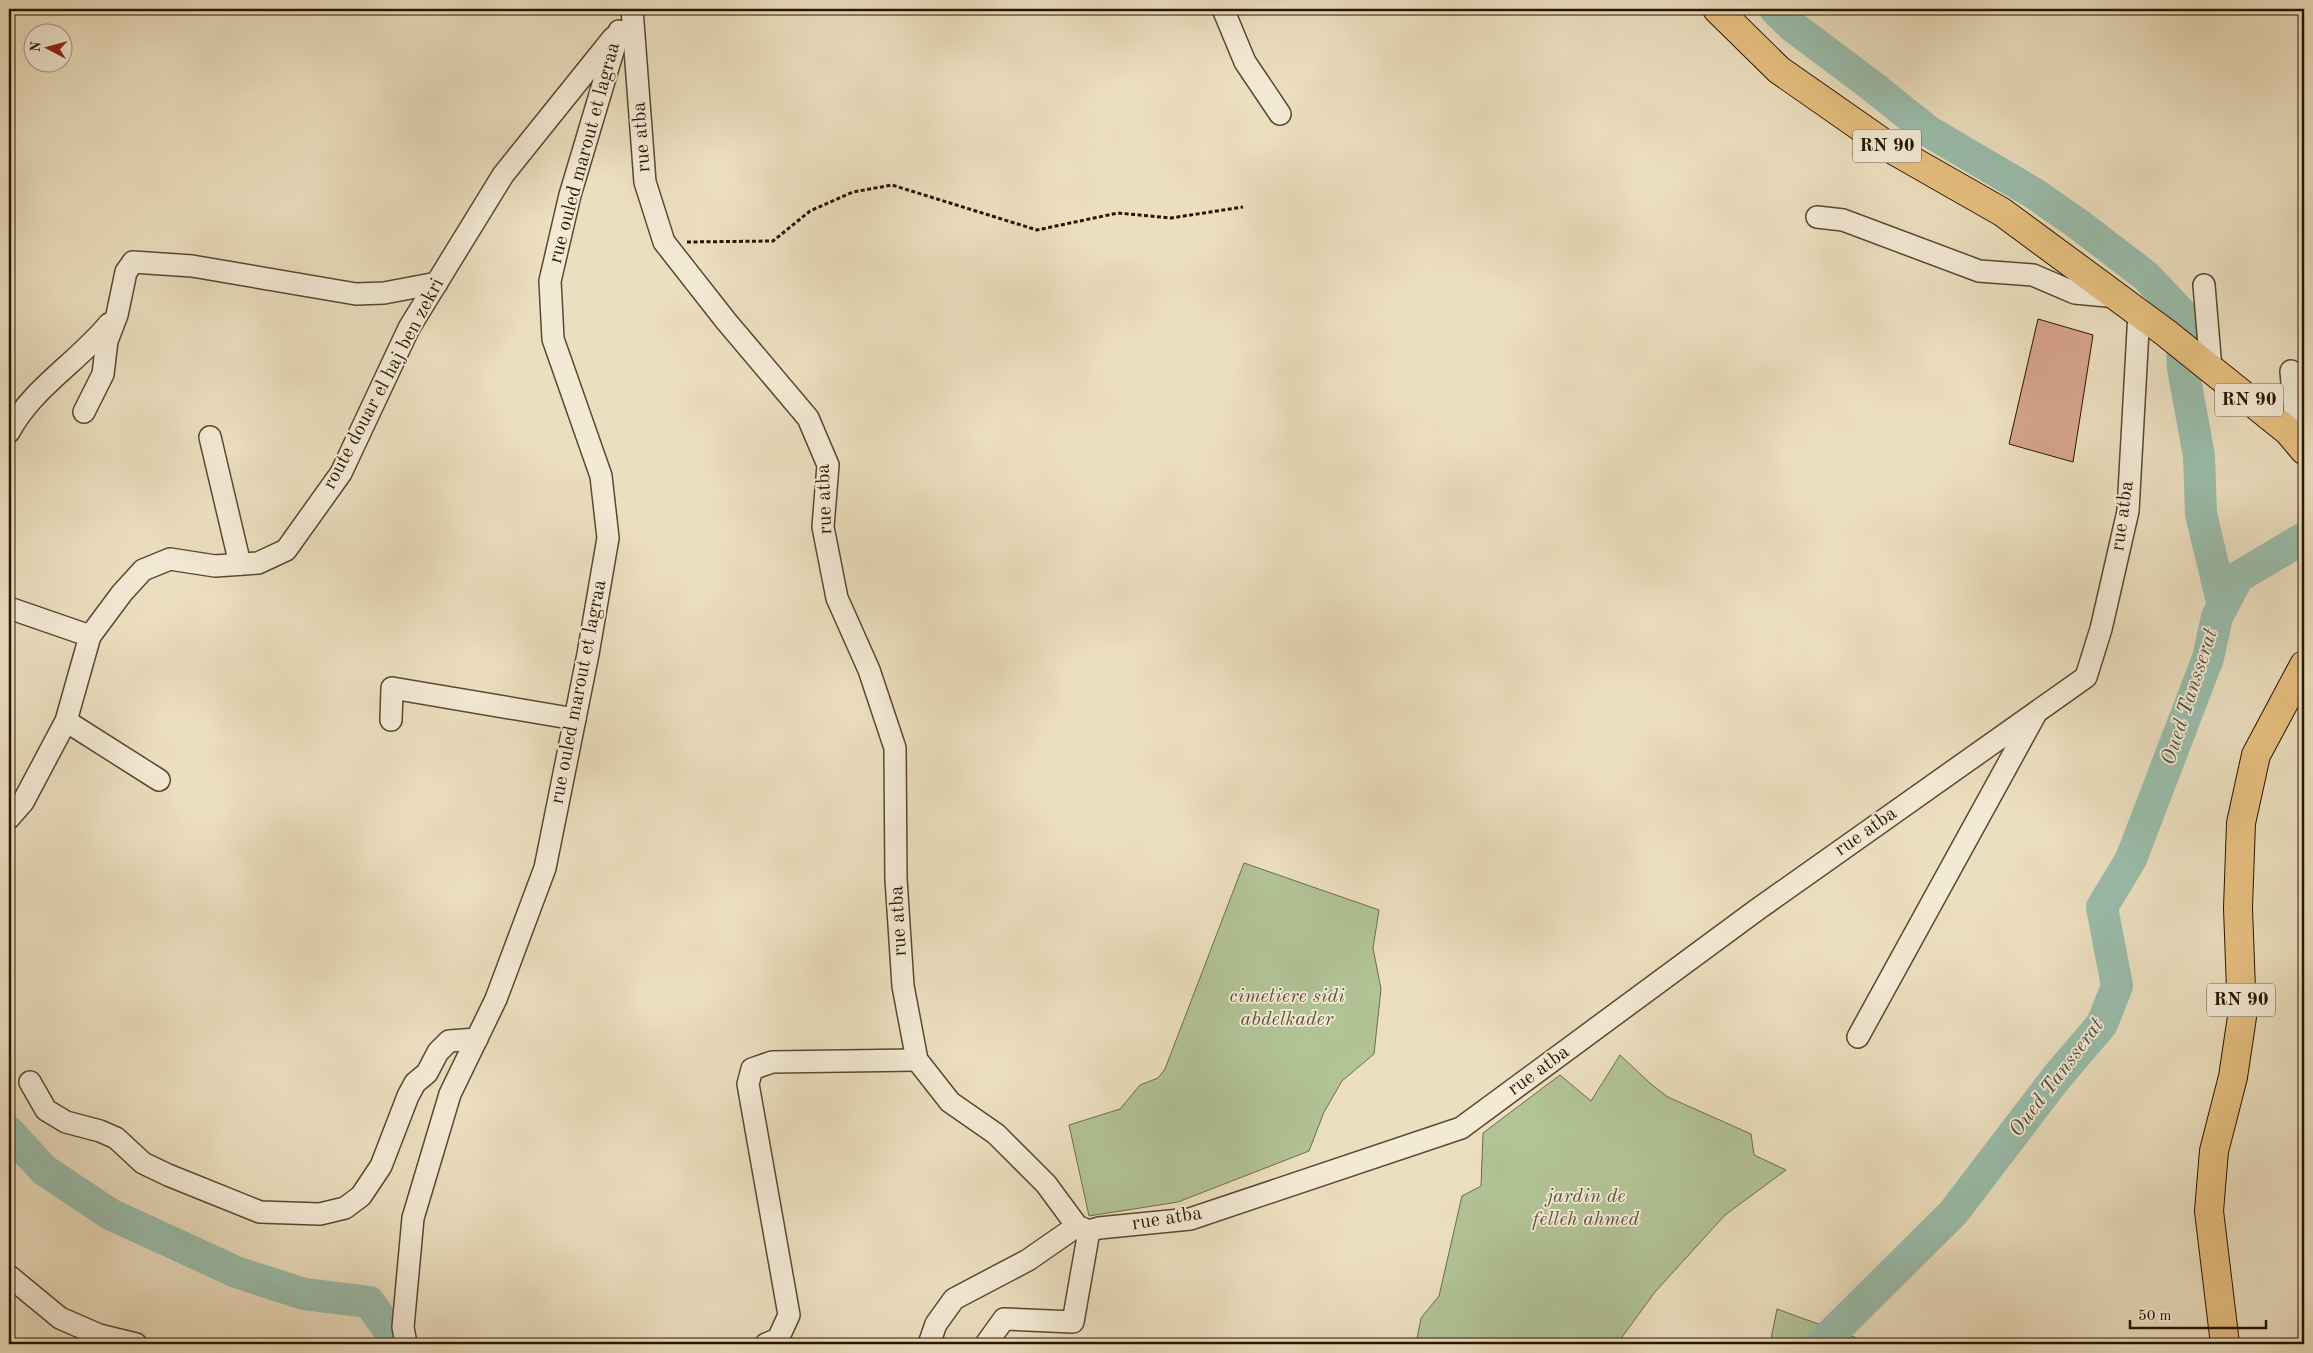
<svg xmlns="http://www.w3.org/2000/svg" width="2313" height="1353" viewBox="0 0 2313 1353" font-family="'Old Standard TT',serif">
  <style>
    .green { fill: #b2c396; stroke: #6e6c4c }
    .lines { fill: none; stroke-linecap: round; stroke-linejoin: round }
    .river { stroke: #9abdab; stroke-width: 32 }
    .building { fill: #d7a38d; stroke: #291501 }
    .minor-casing { stroke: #5a4830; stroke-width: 24 }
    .primary-casing { stroke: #291501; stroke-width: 30 }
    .path { stroke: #291501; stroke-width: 3; stroke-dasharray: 4 2.5; stroke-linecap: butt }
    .minor { stroke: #f3ead5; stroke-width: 21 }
    .primary { stroke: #e6c080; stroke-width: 28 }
    .labels { text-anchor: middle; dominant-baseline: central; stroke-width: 4; stroke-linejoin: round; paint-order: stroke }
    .shield { fill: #f3ead5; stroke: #665541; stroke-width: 1 }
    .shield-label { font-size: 19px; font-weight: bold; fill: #291501 }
    .street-label { font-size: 20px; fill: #291501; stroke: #f3ead5 }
    .park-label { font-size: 20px; font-style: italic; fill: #595235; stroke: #f3ead5 }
    .water-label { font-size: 21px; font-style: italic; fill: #51503c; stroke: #f3ead5 }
  </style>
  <rect width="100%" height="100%" fill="#ecdfbf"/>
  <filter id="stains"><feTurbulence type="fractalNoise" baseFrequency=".004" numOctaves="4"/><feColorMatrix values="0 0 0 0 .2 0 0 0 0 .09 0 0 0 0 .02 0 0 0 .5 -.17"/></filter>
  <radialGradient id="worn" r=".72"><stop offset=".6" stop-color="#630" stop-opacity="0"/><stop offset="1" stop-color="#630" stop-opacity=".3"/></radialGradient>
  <g class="green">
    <path d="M1244,863L1379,910L1373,948L1381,989L1374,1054L1342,1081L1324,1112L1309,1151L1178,1202L1089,1216L1069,1125L1120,1109L1140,1085L1158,1078L1165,1069Z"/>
    <path d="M1620,1055L1651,1084L1668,1097L1751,1134L1754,1155L1786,1170L1725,1215L1655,1292L1617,1344H1416L1421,1318L1439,1296L1462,1196L1481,1186L1483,1133L1560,1075L1591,1101Z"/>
    <path d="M1777,1309L1873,1344H1770Z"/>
  </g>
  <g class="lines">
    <g class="river">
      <path d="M1775,9L1792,26L1872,86L1928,131L2035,194L2078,224L2146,276L2180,312L2183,368L2199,456L2201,514L2223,606"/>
      <path d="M9,1132L44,1170L110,1214L236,1272L304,1294L369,1302L393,1336"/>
      <path d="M1821,1344L1953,1213L2056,1078L2102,1024L2117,986L2102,907L2131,859L2208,658L2217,617L2238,577L2304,538"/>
    </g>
  </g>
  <path class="building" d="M2038,319L2093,335L2073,462L2009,444Z"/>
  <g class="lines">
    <defs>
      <g id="minor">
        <path d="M632,9L645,182L664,242L726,321L808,418L828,465L823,527L837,598L869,670L895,748L896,879L903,986L917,1060L950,1102L996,1134L1046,1184L1077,1226L1089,1231L1099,1228L1190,1219L1461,1128L1758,909L2086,677L2101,629L2128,511L2139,312"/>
        <path d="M1223,9L1245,62L1280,114"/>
        <path d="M1817,217L1843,220L1979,271L2033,275L2075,293L2118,297"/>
        <path d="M2204,285L2211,369"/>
        <path d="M2291,371L2297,442"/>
        <path d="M84,412L103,374L107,341L117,315L126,272L133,262L192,266L356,294L384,293L437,283"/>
        <path d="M9,432C32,388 78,362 109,324"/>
        <path d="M210,437L240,564"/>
        <path d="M12,609L90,636"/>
        <path d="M391,720L392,688L575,719"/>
        <path d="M66,721L159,780"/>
        <path d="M9,818L23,802L66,721L90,636L122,593L143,570L170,559L215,566L258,563L286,550L341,473L409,328L503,175L613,38"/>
        <path d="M1858,1037L2035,715"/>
        <path d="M30,1082L46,1110L66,1122L100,1131L116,1138L143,1163L168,1175L260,1212L320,1214L345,1208L361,1196L381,1166L408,1096L415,1083L427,1073L438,1052L449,1041L477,1039"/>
        <path d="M9,1276L60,1318L99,1335L136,1344"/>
        <path d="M406,1344L403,1327L413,1218L450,1094L496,999L545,868L588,654L608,538L601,476L553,339L550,281L570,195L619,31"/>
        <path d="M766,1344L778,1339L789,1315L748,1084L752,1069L772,1062L917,1060"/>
        <path d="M929,1344L936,1324L954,1299L1028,1260L1077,1226"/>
        <path d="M986,1344L1004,1319L1073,1322L1089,1231"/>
      </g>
      <g id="primary">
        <path d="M1717,9L1779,70L1895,151L2002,212L2166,333L2288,431L2304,450"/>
        <path d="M2225,1344L2209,1211L2214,1151L2233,1077L2242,1017L2238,908L2241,823L2256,755L2304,665"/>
      </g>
    </defs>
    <use href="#minor" class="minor-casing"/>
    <use href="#primary" class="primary-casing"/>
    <path class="path" d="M687,242L773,241L810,211L853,192L892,185L1037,230L1118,213L1171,218L1243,207"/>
    <use href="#minor" class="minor"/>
    <use href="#primary" class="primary"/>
  </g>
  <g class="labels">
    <g class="shield">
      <rect x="1853" y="129.5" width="68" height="33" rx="4"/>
      <rect x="2215" y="383.5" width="68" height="33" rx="4"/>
      <rect x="2207" y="983.5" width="68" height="33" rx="4"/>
    </g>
    <g class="shield-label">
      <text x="1887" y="146">RN 90</text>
      <text x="2249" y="400">RN 90</text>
      <text x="2241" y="1000">RN 90</text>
    </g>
    <g class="street-label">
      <text transform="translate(642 137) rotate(-94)">rue atba</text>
      <text transform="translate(585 153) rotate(-75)">rue ouled marout et lagraa</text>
      <text transform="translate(384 384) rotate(-62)">route douar el haj ben zekri</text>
      <text transform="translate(825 499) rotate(-92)">rue atba</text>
      <text transform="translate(2123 516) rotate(-82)">rue atba</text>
      <text transform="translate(579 692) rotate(-79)">rue ouled marout et lagraa</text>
      <text transform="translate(1866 832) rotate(-35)">rue atba</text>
      <text transform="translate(899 921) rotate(-93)">rue atba</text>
      <text transform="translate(1539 1071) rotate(-36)">rue atba</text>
      <text transform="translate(1167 1219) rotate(-9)">rue atba</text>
    </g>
    <g class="park-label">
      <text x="1287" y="997">cimetiere sidi<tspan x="1287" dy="23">abdelkader</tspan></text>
      <text x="1586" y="1197">jardin de<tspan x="1586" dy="23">felleh ahmed</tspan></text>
    </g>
    <g class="water-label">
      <text transform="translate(2190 697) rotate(-72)">Oued Tansserat</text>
      <text transform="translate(2057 1078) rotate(-53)">Oued Tansserat</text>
    </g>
  </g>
  <rect width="2313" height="1353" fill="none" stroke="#ecdfbf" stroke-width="30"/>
  <rect x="10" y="10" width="2293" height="1333" fill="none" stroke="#291501" stroke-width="2.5"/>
  <rect x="15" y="15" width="2283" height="1323" fill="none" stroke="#291501"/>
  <g transform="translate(48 48) rotate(276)"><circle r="24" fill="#f3ead5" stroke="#a29580"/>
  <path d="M0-4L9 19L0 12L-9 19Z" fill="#8f2418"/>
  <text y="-8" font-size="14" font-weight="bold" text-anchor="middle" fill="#291501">N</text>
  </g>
  <path d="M2130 1320v8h136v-8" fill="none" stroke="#291501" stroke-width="2.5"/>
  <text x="2138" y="1320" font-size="15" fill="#291501" stroke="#f3ead5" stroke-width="4" paint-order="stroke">50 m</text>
  <rect width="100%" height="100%" filter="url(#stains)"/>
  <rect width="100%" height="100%" fill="url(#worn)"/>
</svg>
